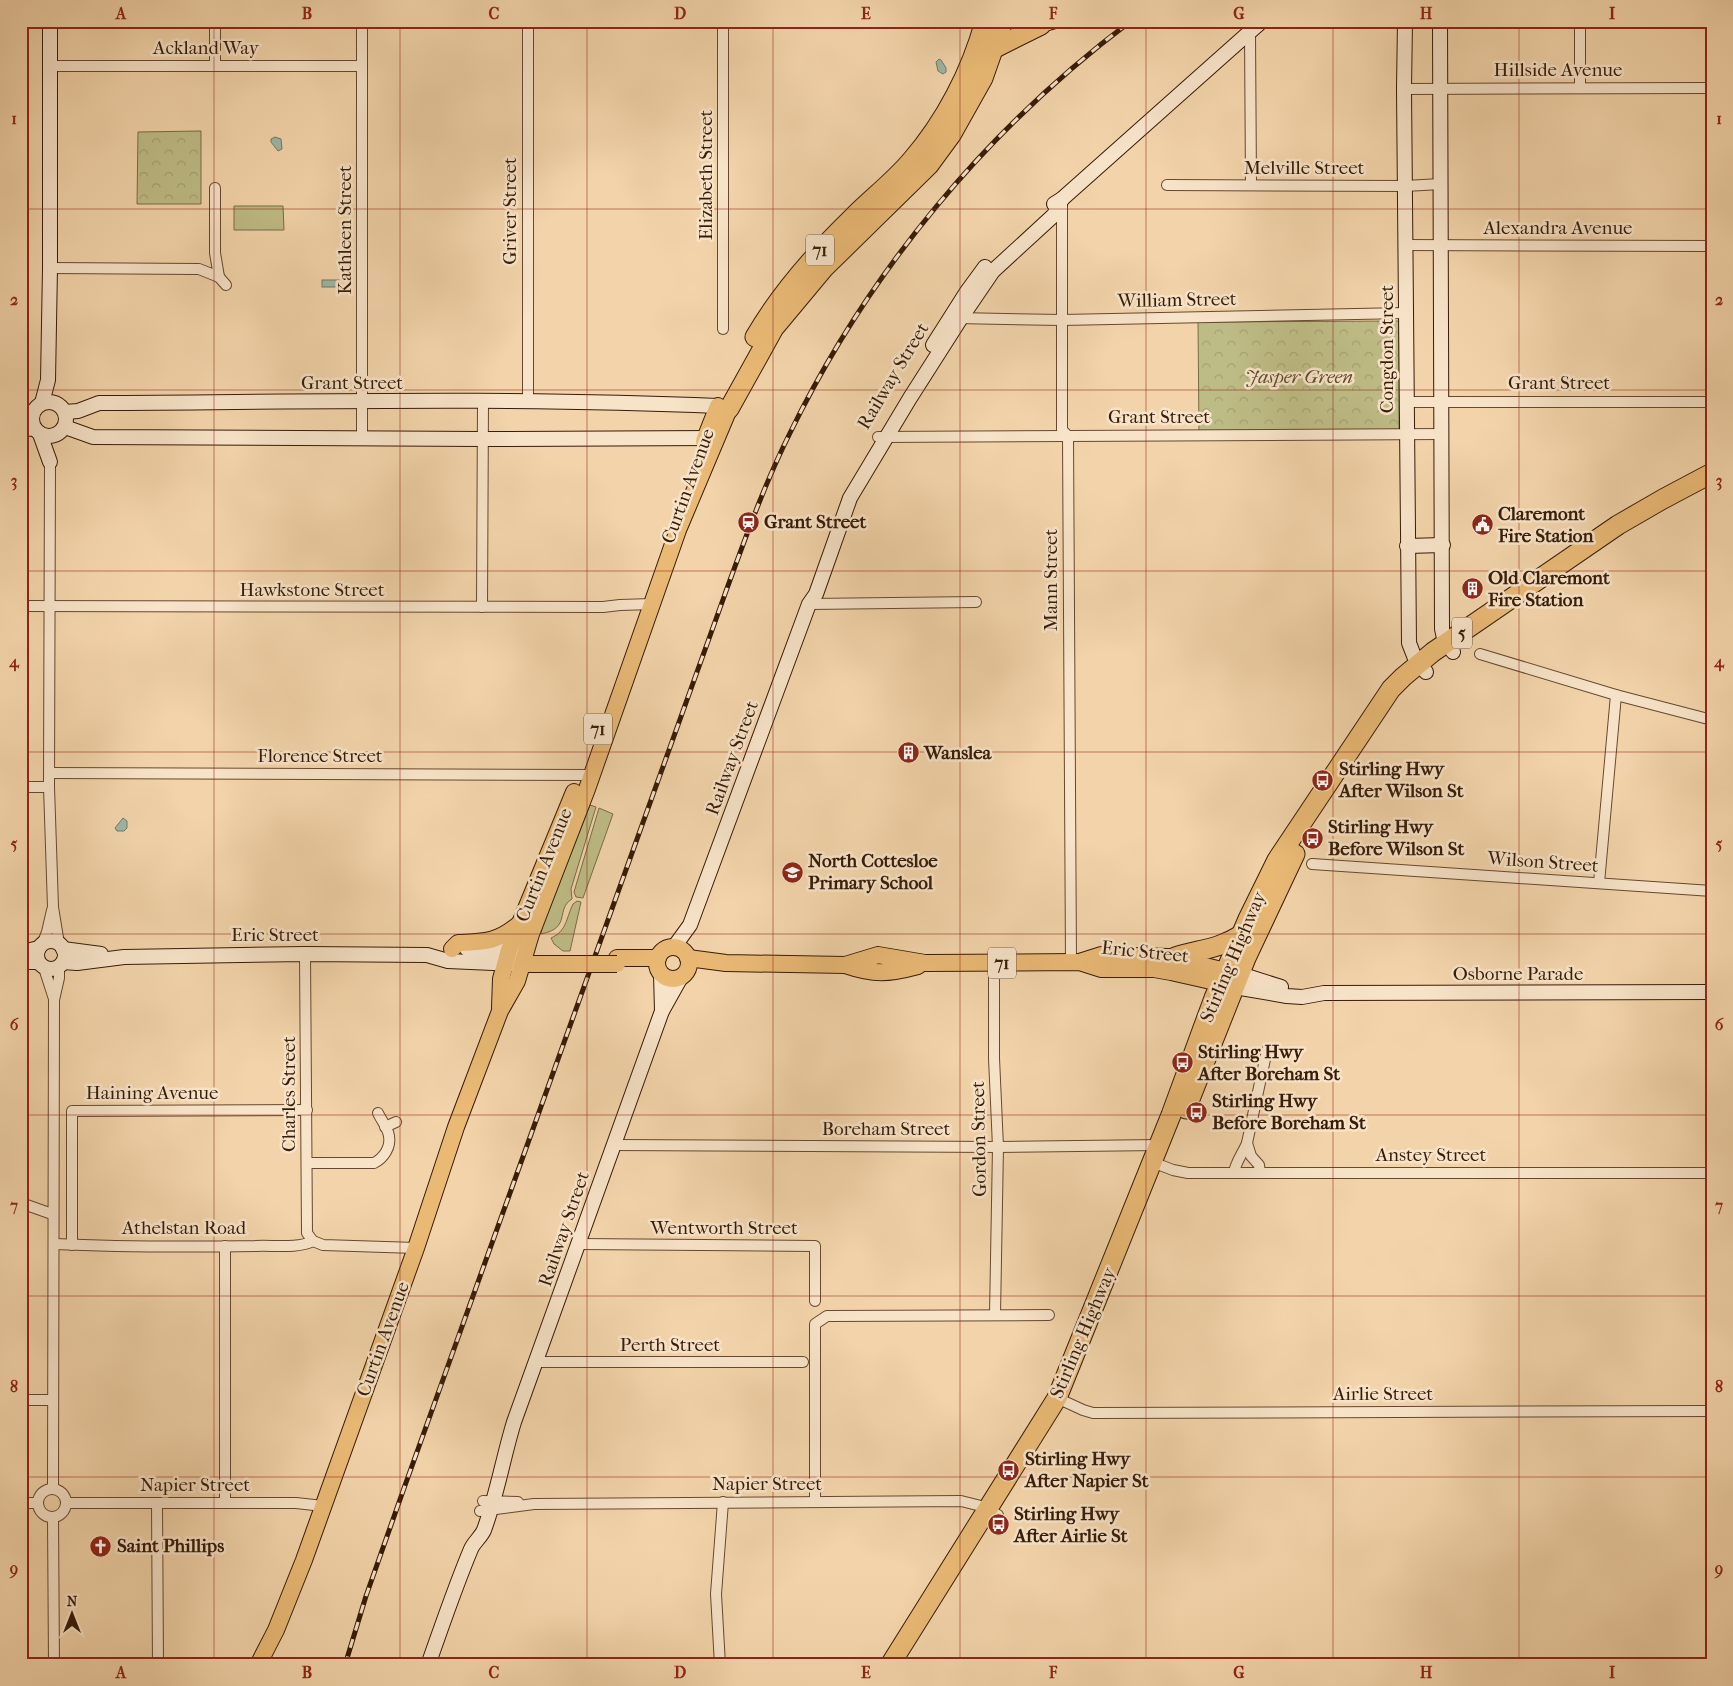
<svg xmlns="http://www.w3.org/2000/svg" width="1733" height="1686" viewBox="0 0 1733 1686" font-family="'IM FELL French Canon',serif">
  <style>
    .green { fill: #bebc86; stroke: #7a6c46 }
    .park { fill: url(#park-crowns); stroke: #7a6c46 }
    .water { fill: #9bb8a7; stroke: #737967 }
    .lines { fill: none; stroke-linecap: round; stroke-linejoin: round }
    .street-casing { stroke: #654930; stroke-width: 12 }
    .secondary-casing { stroke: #361b07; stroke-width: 16 }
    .primary-casing { stroke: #361b07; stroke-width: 18 }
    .highway-casing { stroke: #361b07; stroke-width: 21 }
    .street { stroke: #f7e3c8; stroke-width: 10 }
    .secondary { stroke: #f7e3c8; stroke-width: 14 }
    .primary { stroke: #eaba75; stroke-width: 16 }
    .highway { stroke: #eaba75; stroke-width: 19 }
    .rail-casing { stroke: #361b07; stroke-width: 5 }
    .rail { stroke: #f7e3c8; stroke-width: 3; stroke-dasharray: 9; stroke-linecap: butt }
    .primary-bridge-casing { stroke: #361b07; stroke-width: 18; stroke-linecap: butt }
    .primary-bridge { stroke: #eaba75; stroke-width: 16 }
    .grid { fill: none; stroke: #8f2418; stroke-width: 1; stroke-opacity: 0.55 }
    .labels { text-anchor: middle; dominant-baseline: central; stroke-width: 5; stroke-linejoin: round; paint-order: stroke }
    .shield { fill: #f7e3c8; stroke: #705741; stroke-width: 1 }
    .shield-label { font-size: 18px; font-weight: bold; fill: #361b07 }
    .street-label { font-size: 19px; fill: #361b07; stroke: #f7e3c8 }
    .park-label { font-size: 19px; font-style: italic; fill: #5f4b2d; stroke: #f7e3c8 }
    .poi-label { font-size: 19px; font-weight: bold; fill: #361b07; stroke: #f7e3c8; text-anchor: start }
    .neatline { fill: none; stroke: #8f2418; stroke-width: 2 }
    .grid-label { font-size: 16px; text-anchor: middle; font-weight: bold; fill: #8f2418 }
  </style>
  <defs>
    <pattern id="park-crowns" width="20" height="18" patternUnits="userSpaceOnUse" patternTransform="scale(1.25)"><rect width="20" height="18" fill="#bebc86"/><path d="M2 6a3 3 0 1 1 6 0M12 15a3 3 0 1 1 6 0" fill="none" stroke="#a4a172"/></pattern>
  </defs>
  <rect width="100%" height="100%" fill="#f3d4aa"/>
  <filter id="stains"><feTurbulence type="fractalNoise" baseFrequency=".004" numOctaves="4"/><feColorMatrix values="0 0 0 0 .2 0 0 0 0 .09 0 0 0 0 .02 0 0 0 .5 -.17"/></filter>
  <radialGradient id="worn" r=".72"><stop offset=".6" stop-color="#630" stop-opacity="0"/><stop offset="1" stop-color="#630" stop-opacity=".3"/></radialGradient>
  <g class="green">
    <path d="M234,206H283L284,230H234Z"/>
    <path d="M590,805L596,807L571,889L572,899C555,909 572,928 541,934L542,928Z"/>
    <path d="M599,808L613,814L583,898L576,897L574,892Z"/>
    <path d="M577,901L581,902L570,951H563L554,944L551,938C567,931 566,918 573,904Z"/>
  </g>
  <g class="park">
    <path d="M201,131V204H137L138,132Z"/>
    <path d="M1399,321V431L1199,432L1198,322Z"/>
  </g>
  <g class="water">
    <path d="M939,59L941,60L946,68V72L943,74L938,71L936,62Z"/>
    <path d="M275,137L281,139L282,149L278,151L271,142V139Z"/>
    <rect x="322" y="280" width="17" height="7"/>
    <path d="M123,818L127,821V828L124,831H117L115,828Z"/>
  </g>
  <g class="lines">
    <defs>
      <g id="street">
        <path d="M215,21V66"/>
        <path d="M362,21V438"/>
        <path d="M528,21V402"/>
        <path d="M723,21V329"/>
        <path d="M1580,21V88"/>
        <path d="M1250,33L1251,185"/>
        <path d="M50,66H362"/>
        <path d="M1404,89L1712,88"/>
        <path d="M1167,185L1405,186L1441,184"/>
        <path d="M1062,201V430L1068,436L1071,962"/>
        <path d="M1405,245L1712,246"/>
        <path d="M50,268L199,269L219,277L215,253V188"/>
        <path d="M219,277L226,285"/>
        <path d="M956,318L1062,320L1405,313"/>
        <path d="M1406,402H1712"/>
        <path d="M878,437L1441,434"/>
        <path d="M50,462L49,787L53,907L59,944"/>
        <path d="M809,604L976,602"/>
        <path d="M21,606L603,607L620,605L652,604"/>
        <path d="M482,607L483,402"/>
        <path d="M1480,654L1616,695L1712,720"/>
        <path d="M49,773L592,775"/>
        <path d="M21,787H49"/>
        <path d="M1312,864L1712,891"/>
        <path d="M1599,883L1616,695"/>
        <path d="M42,945L47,932L52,910"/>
        <path d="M305,954L307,1233L313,1241L323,1245L416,1248"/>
        <path d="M994,963V1058L998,1147L995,1315"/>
        <path d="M44,968L54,999"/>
        <path d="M385,1127L396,1122"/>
        <path d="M1247,1143L1251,1156L1259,1165L1260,1173"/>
        <path d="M613,1145L998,1147L1159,1145"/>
        <path d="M1152,1162L1173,1170L1188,1173H1712"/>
        <path d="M307,1163H374C384,1158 391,1147 389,1136C388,1128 381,1120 378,1113"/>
        <path d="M1234,1173C1235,1163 1243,1153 1247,1143L1267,1050"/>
        <path d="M21,1203L52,1214"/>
        <path d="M54,1244C121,1247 189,1247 256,1246C273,1245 297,1249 313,1241"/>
        <path d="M578,1244L815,1246V1301"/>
        <path d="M72,1245V1111L307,1110"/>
        <path d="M537,1362H803"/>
        <path d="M1057,1398L1083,1410L1093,1413L1712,1411"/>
        <path d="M21,1400H52"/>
        <circle cx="52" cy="1503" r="14"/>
        <path d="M53,1489L54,1000L59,978V967"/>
        <path d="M483,1501L518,1502"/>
        <path d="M815,1501V1324L827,1316L1049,1315"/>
        <path d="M21,1503H38"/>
        <path d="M66,1503H296L323,1506"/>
        <path d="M157,1503L158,1665"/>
        <path d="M225,1503V1246"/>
        <path d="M480,1511L534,1504L961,1501L981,1506L998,1515"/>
        <path d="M53,1517L54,1665"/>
        <path d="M720,1665L716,1594L723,1502"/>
      </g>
      <g id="secondary">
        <path d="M1006,21L1041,25L1055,21"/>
        <path d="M1405,21L1404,89L1409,643L1416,661L1426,672"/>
        <path d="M1440,21L1442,629L1444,638L1453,652"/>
        <path d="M1054,204L1062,199L1262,21"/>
        <path d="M933,345L966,293L985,267"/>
        <circle cx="49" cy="419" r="17"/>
        <path d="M42,403L48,380L50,268V21"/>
        <path d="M65,412L78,411L99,403C305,402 512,397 718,406L728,408"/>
        <path d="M65,427L93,437L482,439L715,438"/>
        <path d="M21,430L34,428"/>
        <path d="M40,434L50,462"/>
        <path d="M1407,546L1443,545"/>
        <circle cx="51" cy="955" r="14"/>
        <path d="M674,947L690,925L809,604L816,594L850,498L910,398L961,318L993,271L1054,215L1062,199"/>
        <path d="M63,949L101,954"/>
        <path d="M467,949L518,951"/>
        <path d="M21,952L39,948"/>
        <path d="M21,962H38"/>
        <path d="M63,962L77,963L124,957L305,954L427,955L448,961L514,964"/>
        <path d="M661,974L662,1011"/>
        <path d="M1240,974L1281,987"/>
        <path d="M1235,987L1287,996L1302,997L1324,993L1712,992"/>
        <path d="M428,1665C442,1626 455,1587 471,1549C474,1542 481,1537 484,1530C497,1495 503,1458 514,1422L662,1011L681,977"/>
      </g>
      <g id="primary">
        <path d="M704,441L718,406"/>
        <circle cx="673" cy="963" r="16"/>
        <path d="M452,949L458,943C485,942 498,942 519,924"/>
        <path d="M617,958H658"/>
        <path d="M688,958L726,963L845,965L878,955L925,963L1079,962L1101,969H1154L1171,972L1233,986"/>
        <path d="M1079,962L1101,955L1168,957L1238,974"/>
        <path d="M522,964H562"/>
        <path d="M845,965C874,975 888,974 918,966"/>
        <path d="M500,1007L501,979L509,950L574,792"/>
        <path d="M258,1665L276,1630L304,1560L416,1248L456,1127L500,1011L517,981L531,934L587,789L678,530L729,409"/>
      </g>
      <g id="highway">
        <path d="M995,48L1041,25"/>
        <path d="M755,337C781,292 816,253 853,217C872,198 894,181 911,161C945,122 971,72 985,21"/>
        <path d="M729,409L774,328L824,268L929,165L951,135L983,78L1003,21"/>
        <path d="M1175,957C1200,949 1217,950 1241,935"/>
        <path d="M1186,1109L1246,958L1295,854"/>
        <path d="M890,1665L1057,1398L1171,1115L1214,998L1248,919L1277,860L1391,689L1403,677L1433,652L1618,525L1663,499L1712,473"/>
      </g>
    </defs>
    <use href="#street" class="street-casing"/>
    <use href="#secondary" class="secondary-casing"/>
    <use href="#primary" class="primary-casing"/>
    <use href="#highway" class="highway-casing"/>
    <use href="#street" class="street"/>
    <use href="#secondary" class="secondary"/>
    <use href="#primary" class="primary"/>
    <use href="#highway" class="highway"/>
    <defs>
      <path id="rail" d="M345,1665L366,1596L403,1491L725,594C745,539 764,485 790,433C869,271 987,129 1131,21"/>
    </defs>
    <use href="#rail" class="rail-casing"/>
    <use href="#rail" class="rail"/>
    <defs>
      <path id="primary-bridge" d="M562,964H617"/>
    </defs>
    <use href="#primary-bridge" class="primary-bridge-casing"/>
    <use href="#primary-bridge" class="primary-bridge"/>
  </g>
  <path class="grid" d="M214,21V1665M400,21V1665M587,21V1665M773,21V1665M960,21V1665M1146,21V1665M1333,21V1665M1519,21V1665M21,209H1712M21,390H1712M21,571H1712M21,752H1712M21,934H1712M21,1115H1712M21,1296H1712M21,1477H1712"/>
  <defs>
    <symbol id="station-disc" viewBox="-11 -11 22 22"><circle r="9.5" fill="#8f2418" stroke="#f7e3c8"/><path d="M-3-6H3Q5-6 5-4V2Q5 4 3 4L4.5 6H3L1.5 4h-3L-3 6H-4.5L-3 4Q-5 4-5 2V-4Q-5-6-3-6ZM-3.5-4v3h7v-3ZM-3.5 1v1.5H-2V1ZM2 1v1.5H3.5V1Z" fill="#fff"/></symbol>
    <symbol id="civic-disc" viewBox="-11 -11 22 22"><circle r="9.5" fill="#8f2418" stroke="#f7e3c8"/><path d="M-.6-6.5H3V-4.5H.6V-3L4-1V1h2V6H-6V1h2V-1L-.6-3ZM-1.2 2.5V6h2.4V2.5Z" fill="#fff"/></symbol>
    <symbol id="building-disc" viewBox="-11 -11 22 22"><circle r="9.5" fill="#8f2418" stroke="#f7e3c8"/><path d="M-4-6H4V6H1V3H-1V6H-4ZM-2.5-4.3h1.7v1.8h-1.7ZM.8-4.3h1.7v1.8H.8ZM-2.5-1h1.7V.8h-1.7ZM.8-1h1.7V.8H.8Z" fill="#fff"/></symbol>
    <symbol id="bus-disc" viewBox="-11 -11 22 22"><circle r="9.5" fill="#8f2418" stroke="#f7e3c8"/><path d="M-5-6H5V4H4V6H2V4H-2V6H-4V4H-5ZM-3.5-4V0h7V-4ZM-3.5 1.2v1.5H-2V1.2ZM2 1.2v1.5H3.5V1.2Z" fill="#fff"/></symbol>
    <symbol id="school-disc" viewBox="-11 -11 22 22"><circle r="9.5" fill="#8f2418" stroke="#f7e3c8"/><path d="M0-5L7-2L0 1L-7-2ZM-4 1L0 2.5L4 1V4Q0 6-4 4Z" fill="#fff"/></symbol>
    <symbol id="church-disc" viewBox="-11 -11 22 22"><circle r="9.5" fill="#8f2418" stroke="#f7e3c8"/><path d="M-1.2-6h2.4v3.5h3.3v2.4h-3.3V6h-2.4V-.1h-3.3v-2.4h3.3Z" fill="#fff"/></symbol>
  </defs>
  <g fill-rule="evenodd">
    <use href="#station-disc" x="736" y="510" width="25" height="25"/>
    <use href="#civic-disc" x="1470" y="512" width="25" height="25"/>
    <use href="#building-disc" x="1460" y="576" width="25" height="25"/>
    <use href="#building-disc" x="896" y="740" width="25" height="25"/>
    <use href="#bus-disc" x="1310" y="768" width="25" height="25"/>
    <use href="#bus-disc" x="1300" y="826" width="25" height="25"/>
    <use href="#school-disc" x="780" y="860" width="25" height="25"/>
    <use href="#bus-disc" x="1170" y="1050" width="25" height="25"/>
    <use href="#bus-disc" x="1184" y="1100" width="25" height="25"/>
    <use href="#bus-disc" x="996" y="1458" width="25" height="25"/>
    <use href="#bus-disc" x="986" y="1512" width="25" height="25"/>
    <use href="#church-disc" x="88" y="1534" width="25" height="25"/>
  </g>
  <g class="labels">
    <g class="shield">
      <rect x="806" y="234.5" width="28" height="31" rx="4"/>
      <rect x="1452" y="617.5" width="20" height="31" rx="4"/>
      <rect x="584" y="713.5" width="28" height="31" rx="4"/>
      <rect x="988" y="947.5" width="28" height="31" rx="4"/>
    </g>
    <g class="shield-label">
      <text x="820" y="250">71</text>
      <text x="1462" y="633">5</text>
      <text x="598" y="729">71</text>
      <text x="1002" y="963">71</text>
    </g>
    <g class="street-label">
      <text x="206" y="48">Ackland Way</text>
      <text x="1558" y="70">Hillside Avenue</text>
      <text x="1304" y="168">Melville Street</text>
      <text transform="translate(706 175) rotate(-90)">Elizabeth Street</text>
      <text transform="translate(510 211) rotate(-90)">Griver Street</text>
      <text x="1558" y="228">Alexandra Avenue</text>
      <text transform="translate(345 230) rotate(-90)">Kathleen Street</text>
      <text transform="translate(1177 300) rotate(-1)">William Street</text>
      <text transform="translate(1387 349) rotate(-90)">Congdon Street</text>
      <text transform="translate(893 376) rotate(-59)">Railway Street</text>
      <text x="352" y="383">Grant Street</text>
      <text x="1559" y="383">Grant Street</text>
      <text x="1159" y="417">Grant Street</text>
      <text transform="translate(688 486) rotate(-70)">Curtin Avenue</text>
      <text transform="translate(1051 580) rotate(-90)">Mann Street</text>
      <text x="312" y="590">Hawkstone Street</text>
      <text x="320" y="756">Florence Street</text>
      <text transform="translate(732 758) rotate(-70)">Railway Street</text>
      <text transform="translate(1543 862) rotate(4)">Wilson Street</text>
      <text transform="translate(544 865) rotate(-68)">Curtin Avenue</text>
      <text x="275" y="935">Eric Street</text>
      <text transform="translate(1145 952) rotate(6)">Eric Street</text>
      <text transform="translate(1233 957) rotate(-67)">Stirling Highway</text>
      <text x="1518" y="974">Osborne Parade</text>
      <text x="152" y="1093">Haining Avenue</text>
      <text transform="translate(289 1094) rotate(-90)">Charles Street</text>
      <text x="886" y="1129">Boreham Street</text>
      <text transform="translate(979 1139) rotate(-91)">Gordon Street</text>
      <text x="1431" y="1155">Anstey Street</text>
      <text x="184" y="1228">Athelstan Road</text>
      <text x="724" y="1228">Wentworth Street</text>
      <text transform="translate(564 1229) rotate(-71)">Railway Street</text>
      <text transform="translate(1083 1333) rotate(-67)">Stirling Highway</text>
      <text transform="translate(383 1339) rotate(-70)">Curtin Avenue</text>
      <text x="670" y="1345">Perth Street</text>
      <text x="1383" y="1394">Airlie Street</text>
      <text x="767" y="1484">Napier Street</text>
      <text x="195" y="1485">Napier Street</text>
    </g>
    <g class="park-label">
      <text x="1299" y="377">Jasper Green</text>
    </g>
    <g class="poi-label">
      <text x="1498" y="514">Claremont<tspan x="1498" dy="22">Fire Station</tspan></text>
      <text x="764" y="522">Grant Street</text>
      <text x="1488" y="578">Old Claremont<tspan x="1488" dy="22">Fire Station</tspan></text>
      <text x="924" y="753">Wanslea</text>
      <text x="1339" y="769">Stirling Hwy<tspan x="1339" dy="22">After Wilson St</tspan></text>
      <text x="1328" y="827">Stirling Hwy<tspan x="1328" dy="22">Before Wilson St</tspan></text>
      <text x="808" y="861">North Cottesloe<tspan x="808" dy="22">Primary School</tspan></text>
      <text x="1198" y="1052">Stirling Hwy<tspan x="1198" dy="22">After Boreham St</tspan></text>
      <text x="1212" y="1101">Stirling Hwy<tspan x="1212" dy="22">Before Boreham St</tspan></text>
      <text x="1025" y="1459">Stirling Hwy<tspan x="1025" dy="22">After Napier St</tspan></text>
      <text x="1014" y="1514">Stirling Hwy<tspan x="1014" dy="22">After Airlie St</tspan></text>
      <text x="117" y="1546">Saint Phillips</text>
    </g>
  </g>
  <rect width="1733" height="1686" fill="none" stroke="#f3d4aa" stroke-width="55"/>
  <g transform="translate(72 1614)" stroke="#f7e3c8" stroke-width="4" paint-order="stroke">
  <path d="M0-4L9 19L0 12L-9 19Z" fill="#361b07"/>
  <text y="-8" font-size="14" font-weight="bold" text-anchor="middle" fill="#361b07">N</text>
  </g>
  <rect x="28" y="28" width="1678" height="1630" class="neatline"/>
  <g class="grid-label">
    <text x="121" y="19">A</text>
    <text x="307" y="19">B</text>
    <text x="494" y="19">C</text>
    <text x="680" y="19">D</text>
    <text x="866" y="19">E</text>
    <text x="1053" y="19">F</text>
    <text x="1239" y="19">G</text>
    <text x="1426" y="19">H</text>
    <text x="1612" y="19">I</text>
    <text x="14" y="124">1</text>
    <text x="1719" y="124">1</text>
    <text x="14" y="305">2</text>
    <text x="1719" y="305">2</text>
    <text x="14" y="486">3</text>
    <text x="1719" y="486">3</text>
    <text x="14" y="667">4</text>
    <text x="1719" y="667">4</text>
    <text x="14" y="849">5</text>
    <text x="1719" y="849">5</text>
    <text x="14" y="1030">6</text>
    <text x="1719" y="1030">6</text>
    <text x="14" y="1211">7</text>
    <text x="1719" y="1211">7</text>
    <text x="14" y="1392">8</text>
    <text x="1719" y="1392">8</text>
    <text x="14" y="1574">9</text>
    <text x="1719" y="1574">9</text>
    <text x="121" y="1678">A</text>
    <text x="307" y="1678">B</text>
    <text x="494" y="1678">C</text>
    <text x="680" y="1678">D</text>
    <text x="866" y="1678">E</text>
    <text x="1053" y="1678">F</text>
    <text x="1239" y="1678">G</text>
    <text x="1426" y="1678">H</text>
    <text x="1612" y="1678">I</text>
  </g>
  <rect width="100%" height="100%" filter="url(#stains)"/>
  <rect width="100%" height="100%" fill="url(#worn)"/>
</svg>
